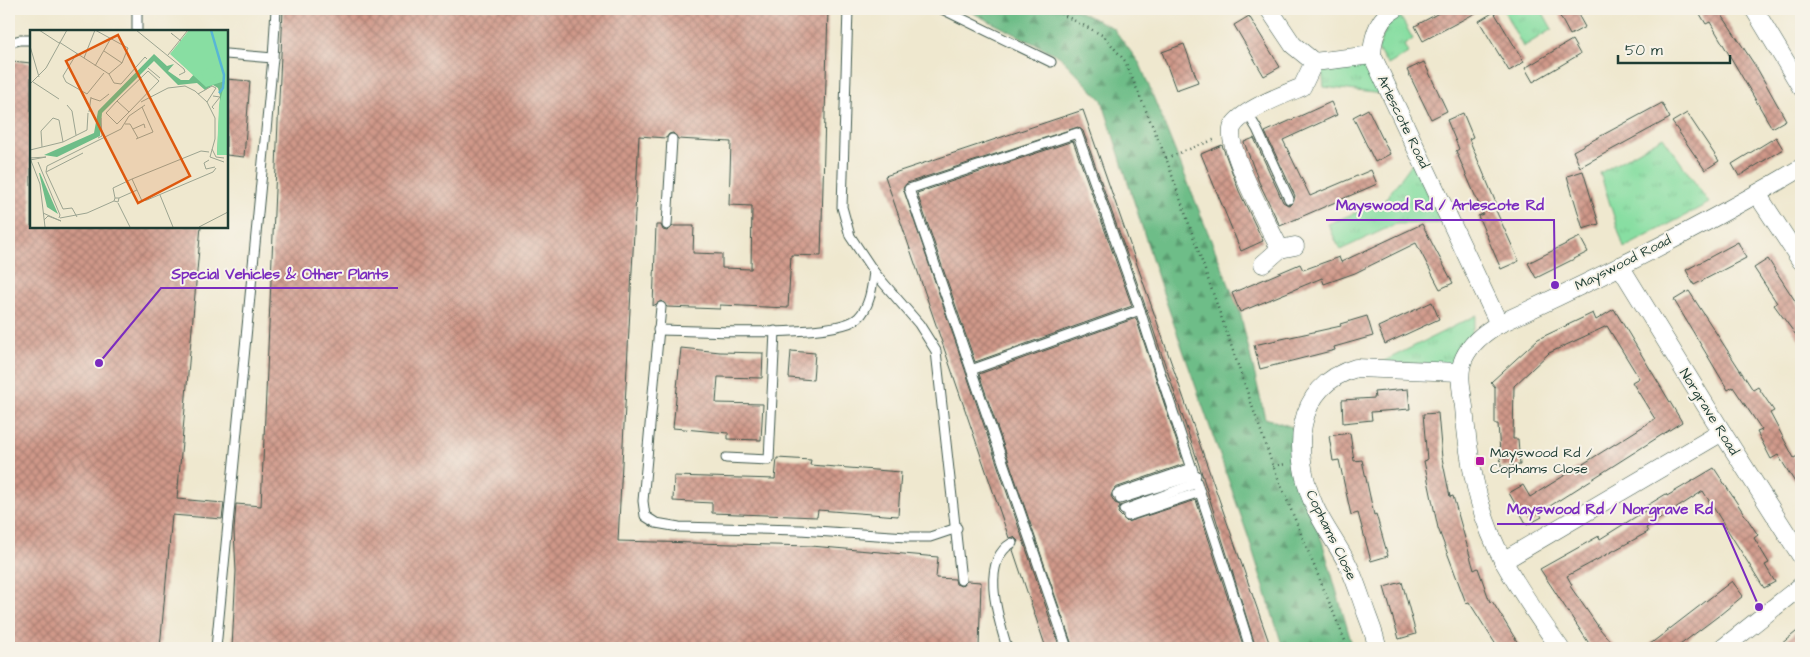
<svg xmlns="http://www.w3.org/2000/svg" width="1810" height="657" viewBox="0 0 1810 657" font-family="'Architects Daughter',sans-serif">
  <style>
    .grass { fill: url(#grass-tufts); stroke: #548e6b }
    .forest { fill: url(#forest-firs); stroke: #467d5e }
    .building { fill: url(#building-cross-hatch) }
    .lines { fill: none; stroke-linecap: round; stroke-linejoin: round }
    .service-casing { stroke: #3e574b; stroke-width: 11 }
    .minor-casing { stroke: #3e574b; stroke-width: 19 }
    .path { stroke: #3e574b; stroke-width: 2.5; stroke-dasharray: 1 4; stroke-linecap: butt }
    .service { stroke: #fff; stroke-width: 9 }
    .minor { stroke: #fff; stroke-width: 18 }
    .poi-dot { fill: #b5179e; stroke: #f7f3e8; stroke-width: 2 }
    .labels { text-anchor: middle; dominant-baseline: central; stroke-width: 4; stroke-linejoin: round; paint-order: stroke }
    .street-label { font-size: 14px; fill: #1f3d34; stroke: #f7f3e8 }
    .poi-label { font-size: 14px; fill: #1f3d34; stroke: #f7f3e8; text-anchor: start }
    .inset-river { fill: none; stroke: #58b6d6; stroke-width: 2.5 }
    .inset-road { fill: none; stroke: #9ca491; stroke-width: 1 }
    .view { fill: #de580e; fill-opacity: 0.15; stroke: #de580e; stroke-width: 2.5 }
    .inset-edge { fill: none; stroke: #1f3d34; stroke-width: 2.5 }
    .leader { fill: none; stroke: #7b2cbf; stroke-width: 2 }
    .callout-dot { fill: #7b2cbf; stroke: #f7f3e8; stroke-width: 2 }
    .callout-label { font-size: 15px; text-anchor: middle; font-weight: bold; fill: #7b2cbf; stroke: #f7f3e8; stroke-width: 4; stroke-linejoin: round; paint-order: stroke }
  </style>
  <defs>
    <pattern id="grass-tufts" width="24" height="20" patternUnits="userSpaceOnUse" patternTransform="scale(1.25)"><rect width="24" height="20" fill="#88dea2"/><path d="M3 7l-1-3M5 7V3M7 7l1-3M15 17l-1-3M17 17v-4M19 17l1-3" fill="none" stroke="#75bf8c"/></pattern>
    <pattern id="forest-firs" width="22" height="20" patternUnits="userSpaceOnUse" patternTransform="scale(1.25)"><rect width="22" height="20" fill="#6ebd88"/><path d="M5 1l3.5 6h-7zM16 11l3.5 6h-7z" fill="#5a9b70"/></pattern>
    <pattern id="building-cross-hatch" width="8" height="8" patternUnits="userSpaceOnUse" patternTransform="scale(1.25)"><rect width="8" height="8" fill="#d09889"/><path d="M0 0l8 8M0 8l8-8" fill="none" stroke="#a87d71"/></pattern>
  </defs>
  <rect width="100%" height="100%" fill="#f7f3e8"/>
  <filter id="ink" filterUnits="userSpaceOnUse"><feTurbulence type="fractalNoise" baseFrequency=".02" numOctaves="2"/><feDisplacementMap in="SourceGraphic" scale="10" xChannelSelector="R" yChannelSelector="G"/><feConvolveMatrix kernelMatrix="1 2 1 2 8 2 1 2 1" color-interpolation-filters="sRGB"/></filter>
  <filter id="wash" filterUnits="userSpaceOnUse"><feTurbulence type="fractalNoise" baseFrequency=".0096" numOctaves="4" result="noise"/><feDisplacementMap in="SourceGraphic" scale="20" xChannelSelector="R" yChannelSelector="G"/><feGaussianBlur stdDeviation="1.12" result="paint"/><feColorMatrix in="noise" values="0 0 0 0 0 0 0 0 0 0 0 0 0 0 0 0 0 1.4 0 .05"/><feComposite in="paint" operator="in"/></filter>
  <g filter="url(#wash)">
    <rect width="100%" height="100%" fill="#efe8cf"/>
    <g class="grass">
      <path d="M1503,9H1541L1552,29L1523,47Z"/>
      <path d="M1400,16L1413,39L1404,45L1408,53L1388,65L1378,50L1388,22Z"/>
      <path d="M1365,63L1382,94L1324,87L1322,69Z"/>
      <path d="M1663,137L1709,203L1624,248L1600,173Z"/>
      <path d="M1413,162L1442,223L1396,224L1340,250L1328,224L1384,201Z"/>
      <path d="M1477,315L1470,337L1451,365L1380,363Z"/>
    </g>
    <path class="forest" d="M965,9H1074L1113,28L1140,64L1240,312L1265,418L1295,428L1301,487L1322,541L1353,648H1283L1248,536L1161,287L1102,100L1059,56Z"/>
    <g id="blocks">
      <g class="building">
        <path d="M283,9H828L821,256L791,255L788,308L720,305V309L667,307L661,301L653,306L656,225H661L663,230L667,231L673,226H694L693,253L722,254V268L751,269L752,206L729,205L731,142L678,139L673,133L669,134L666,138L639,136L618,541L811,546L938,557L936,578L955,579L956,584L961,586L967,581L981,582L979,648H232L236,571L234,531L236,504L261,506Z"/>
        <path d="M1446,9H1483L1423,41L1415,26Z"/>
        <path d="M1556,9H1575L1585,27L1570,35Z"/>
        <path d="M1697,9H1732L1722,15L1758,70L1786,120L1772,128L1710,22L1706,24Z"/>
        <path d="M1494,12L1524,62L1509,71L1479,21Z"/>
        <path d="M1249,16L1280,67L1264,76L1234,25Z"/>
        <path d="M1572,40L1580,54L1533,82L1525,68Z"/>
        <path d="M1184,44L1198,82L1176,90L1162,52Z"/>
        <path d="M12,61L31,63V226H201L177,499L224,503L222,519L172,515L160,648H9V95Z"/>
        <path d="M1424,62L1447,111L1431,119L1407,70Z"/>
        <path d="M226,79L250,81L244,157L226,155Z"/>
        <path d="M1331,102L1337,115L1283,140L1310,196L1371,170L1377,184L1280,226L1259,182L1244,142L1254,138L1283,202L1288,205L1292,204L1295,196L1265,132Z"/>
        <path d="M1662,103L1670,118L1580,167L1573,151Z"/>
        <path d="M1368,109L1390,154L1375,162L1353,117Z"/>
        <path d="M1083,110L1271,648H1256L1202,474L1146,308L1083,131L1078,127L907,183L903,188L1060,648H1046L1013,550L1018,541L1014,537L1009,538L885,176Z"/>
        <path d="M1463,113L1473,137L1469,139L1496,203L1493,204L1519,261L1501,269L1478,216L1483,214L1456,151L1459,149L1447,120Z"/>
        <path d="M1687,113L1719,161L1705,170L1672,122Z"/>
        <path d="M1776,137L1783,149L1739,176L1732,164Z"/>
        <path d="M1073,141L1132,306L975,362L917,193Z"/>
        <path d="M1222,145L1239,191L1263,241L1241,251L1201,154Z"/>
        <path d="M1583,171L1599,224L1583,229L1567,176Z"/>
        <path d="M1422,224L1453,283L1440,289L1416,243L1355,273L1324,284L1322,278L1240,312L1232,293L1300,264L1303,270L1339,257L1341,262Z"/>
        <path d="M1580,237L1588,252L1536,278L1528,263Z"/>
        <path d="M1738,242L1746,258L1694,285L1686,270Z"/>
        <path d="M1768,259L1801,310V342L1774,305L1777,303L1754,268Z"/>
        <path d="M1689,291L1753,390L1758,387L1774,411L1770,413L1794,458L1801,454V492L1778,455L1771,459L1757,432L1762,430L1733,387L1728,390L1674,300Z"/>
        <path d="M1432,302L1439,319L1385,344L1378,327Z"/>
        <path d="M1614,309L1682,422L1539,513L1542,517L1527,525L1509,493L1523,485L1530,497L1655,419L1632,382L1639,378L1607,326L1549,353L1514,386L1513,439H1518L1520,465L1501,467L1498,424H1495V387L1491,382L1538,339L1593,313L1596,320Z"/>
        <path d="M1367,316L1373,336L1334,347L1335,350L1260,369L1254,345L1341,326L1340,324Z"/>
        <path d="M1136,318L1184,464L1115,488L1111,496L1115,503L1120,505L1118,513L1127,522L1196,500L1244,648H1073L979,374Z"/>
        <path d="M681,348L720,352L763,353L762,378L718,377L716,403L763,404L761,440L728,439V433L673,428Z"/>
        <path d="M791,351L815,353L813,380L789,378Z"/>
        <path d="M1408,389L1410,409L1371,412L1372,420L1343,423L1342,400L1375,398L1374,392Z"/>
        <path d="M1438,413L1442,458L1450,497L1453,496L1474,570L1478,568L1490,602L1492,601L1521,648H1498L1469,602L1466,603L1438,528L1424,461L1427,460L1423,414Z"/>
        <path d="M1350,433L1354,461L1362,460L1374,515L1376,514L1388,556L1371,561L1358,513L1351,515L1339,460L1333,461L1329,436Z"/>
        <path d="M777,458L811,460L810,465L901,472L898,516L818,510L817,517L712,513V503L673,501L674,476L775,479Z"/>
        <path d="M1714,468L1758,535L1754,538L1769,563L1765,565L1775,582L1764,588L1703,491L1646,528L1648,532L1567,576L1572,585L1570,586L1600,629L1616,648H1592L1540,569L1599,536L1600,539L1645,511L1643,508L1666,494L1667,496Z"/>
        <path d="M1732,581L1743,596L1721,614L1676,648H1645Z"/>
        <path d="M1402,582L1416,634L1399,639L1384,587Z"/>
        <path d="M1801,628V648H1776Z"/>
      </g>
    </g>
  </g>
  <g filter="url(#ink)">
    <use href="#blocks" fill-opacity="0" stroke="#3e574b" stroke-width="1"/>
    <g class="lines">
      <defs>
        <g id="service">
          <path d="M848,9L842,207L850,236L874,272L919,324L936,351L961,580"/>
          <path d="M942,9L1051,62"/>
          <path d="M137,31V9"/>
          <path d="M9,43L20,40H31"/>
          <path d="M273,58L276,9"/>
          <path d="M1248,114L1257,129L1289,199"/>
          <path d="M667,225L672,139"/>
          <path d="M661,307L643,501L645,516L656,523L679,527L800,530L907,537H930L957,528"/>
          <path d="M1140,310C1175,423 1216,534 1250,648"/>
          <path d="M658,330C695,330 835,339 858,318C870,307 872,287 874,272"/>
          <path d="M971,370L1140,310L1077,133L909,189L1067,648"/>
          <path d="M726,458L769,460L775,331"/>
          <path d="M1117,494L1192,468"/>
          <path d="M1120,499L1196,475"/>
          <path d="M1124,510L1197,483"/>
          <path d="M1128,516L1200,492"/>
          <path d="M216,648L273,58L226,54"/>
          <path d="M1007,648C999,620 979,562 1012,543"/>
        </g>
        <g id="minor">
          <path d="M1269,9L1293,45L1314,62L1372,55"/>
          <path d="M1395,9C1378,18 1373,36 1372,55L1499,324"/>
          <path d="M1754,9L1801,87"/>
          <path d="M1757,194L1801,261"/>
          <path d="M1280,249L1295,246"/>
          <path d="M1263,264L1280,249C1270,229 1223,143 1233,126C1242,110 1285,94 1302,87L1314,62"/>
          <path d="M1620,266L1722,432L1801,556"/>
          <path d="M1503,561L1722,432"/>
          <path d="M1377,648C1376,637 1371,626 1367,615C1361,599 1356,581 1348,565C1338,545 1323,526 1314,505C1292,454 1293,386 1356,368L1460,372"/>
          <path d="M1560,648C1540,620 1520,591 1504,562C1478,516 1468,459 1464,407C1462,392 1457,373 1464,358C1471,343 1485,332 1499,324C1602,277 1704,226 1801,168"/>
          <path d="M1723,648L1801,586"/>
        </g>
      </defs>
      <use href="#service" class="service-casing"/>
      <use href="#minor" class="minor-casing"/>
      <g class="path">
        <path d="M1052,9L1104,36L1125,61L1166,158L1273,466L1348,648"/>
        <path d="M1166,158L1216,139"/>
        <path d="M1273,466L1287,464"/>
      </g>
      <use href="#service" class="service"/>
      <use href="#minor" class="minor"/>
    </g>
  </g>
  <rect class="poi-dot" x="1475" y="456" width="10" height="10" rx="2.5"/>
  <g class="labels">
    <g class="street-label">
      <text transform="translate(1403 122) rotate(64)">Arlescote Road</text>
      <text transform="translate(1623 263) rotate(-27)">Mayswood Road</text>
      <text transform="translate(1709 412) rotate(58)">Norgrave Road</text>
      <text transform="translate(1331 535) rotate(64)">Cophams Close</text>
    </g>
    <g class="poi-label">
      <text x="1490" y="453">Mayswood Rd /<tspan x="1490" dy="16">Cophams Close</tspan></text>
    </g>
  </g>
  <g transform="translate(30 30)">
    <rect width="198" height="198" fill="#efe8cf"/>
    <path d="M124,24L137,36L144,34L138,41L151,50H159L165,43L195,51L197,125H187L190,66L188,58L183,55L175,60L167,53L148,55L124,31L72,83L70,106L27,127L14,125L64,103L68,81ZM9,143H10L28,184L17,177Z" fill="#6ebd88"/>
    <path d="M159,0H197V125H187L189,75L195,51L176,57L140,24Z" fill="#88dea2"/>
    <path d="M188,35L191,45L174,51L171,41Z" fill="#88dea2"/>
    <path class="inset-river" d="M181,0L194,45L193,58L189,63"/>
    <path class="inset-road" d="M9,0L29,13M106,0L154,39L155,42L149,45M143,5L141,3L151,11M29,12L79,44L92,33L98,18L65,0M0,16L9,47M74,21L92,33M47,23L33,46L36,52L57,64L74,43M138,25L158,0M54,28L65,0M65,36L81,8M118,38L130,48M79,44L84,53L91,54L115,27L117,29M3,52L29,69M0,54L16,38L37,0M168,64L182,56L186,58L177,72M183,66L190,67L182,77L184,79M61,68L70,71L79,64M87,71L118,41L129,51L99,82L87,94L76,83L87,71L99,82M111,72L138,58L155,56L165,61L177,72L185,88V109L180,127L194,132M37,75L42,81L46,105M59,82L61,67M95,94H100L108,108M103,99L114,94L115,98M68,108L72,106L71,88M106,109L123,102L112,77M12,117L11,101L23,88L29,90L33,112M182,119L186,127L194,128M0,120L33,112L57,100L58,83M0,128L16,127L0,130M0,128L10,154L15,197M179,130L174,133L176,139L185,137M8,132L30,185L29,188M16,142L53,123M107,160L112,171L117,170L183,142L186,138M130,165L143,197M85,168L83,158L102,149M89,168L107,160L102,149L171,121L179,122M88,173L100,197M13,183L31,191L18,186L14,190M47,187L42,178L33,179L16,142L17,136L91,99L99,86L115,75M30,188L57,183L84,171L88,172L89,168H85L84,171M169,197L198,182"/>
    <path class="view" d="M88,5L160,146L108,173L36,31Z"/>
    <rect width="198" height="198" class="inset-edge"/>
  </g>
  <path class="leader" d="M1555 285L1554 220H1326M99 363L161 288H398M1759 607L1723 524H1497"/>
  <g class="callout-dot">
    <circle cx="1555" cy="285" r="5"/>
    <circle cx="99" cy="363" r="5"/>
    <circle cx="1759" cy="607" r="5"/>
  </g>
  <g class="callout-label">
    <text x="1440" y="210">Mayswood Rd / Arlescote Rd</text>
    <text x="280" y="279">Special Vehicles &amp; Other Plants</text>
    <text x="1610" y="514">Mayswood Rd / Norgrave Rd</text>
  </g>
  <rect width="1810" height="657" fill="none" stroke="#f7f3e8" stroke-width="30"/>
  <path d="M1618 55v8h112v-8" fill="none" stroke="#1f3d34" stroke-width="2.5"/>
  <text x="1625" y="55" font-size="15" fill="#1f3d34" stroke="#f7f3e8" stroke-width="4" paint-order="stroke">50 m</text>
</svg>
